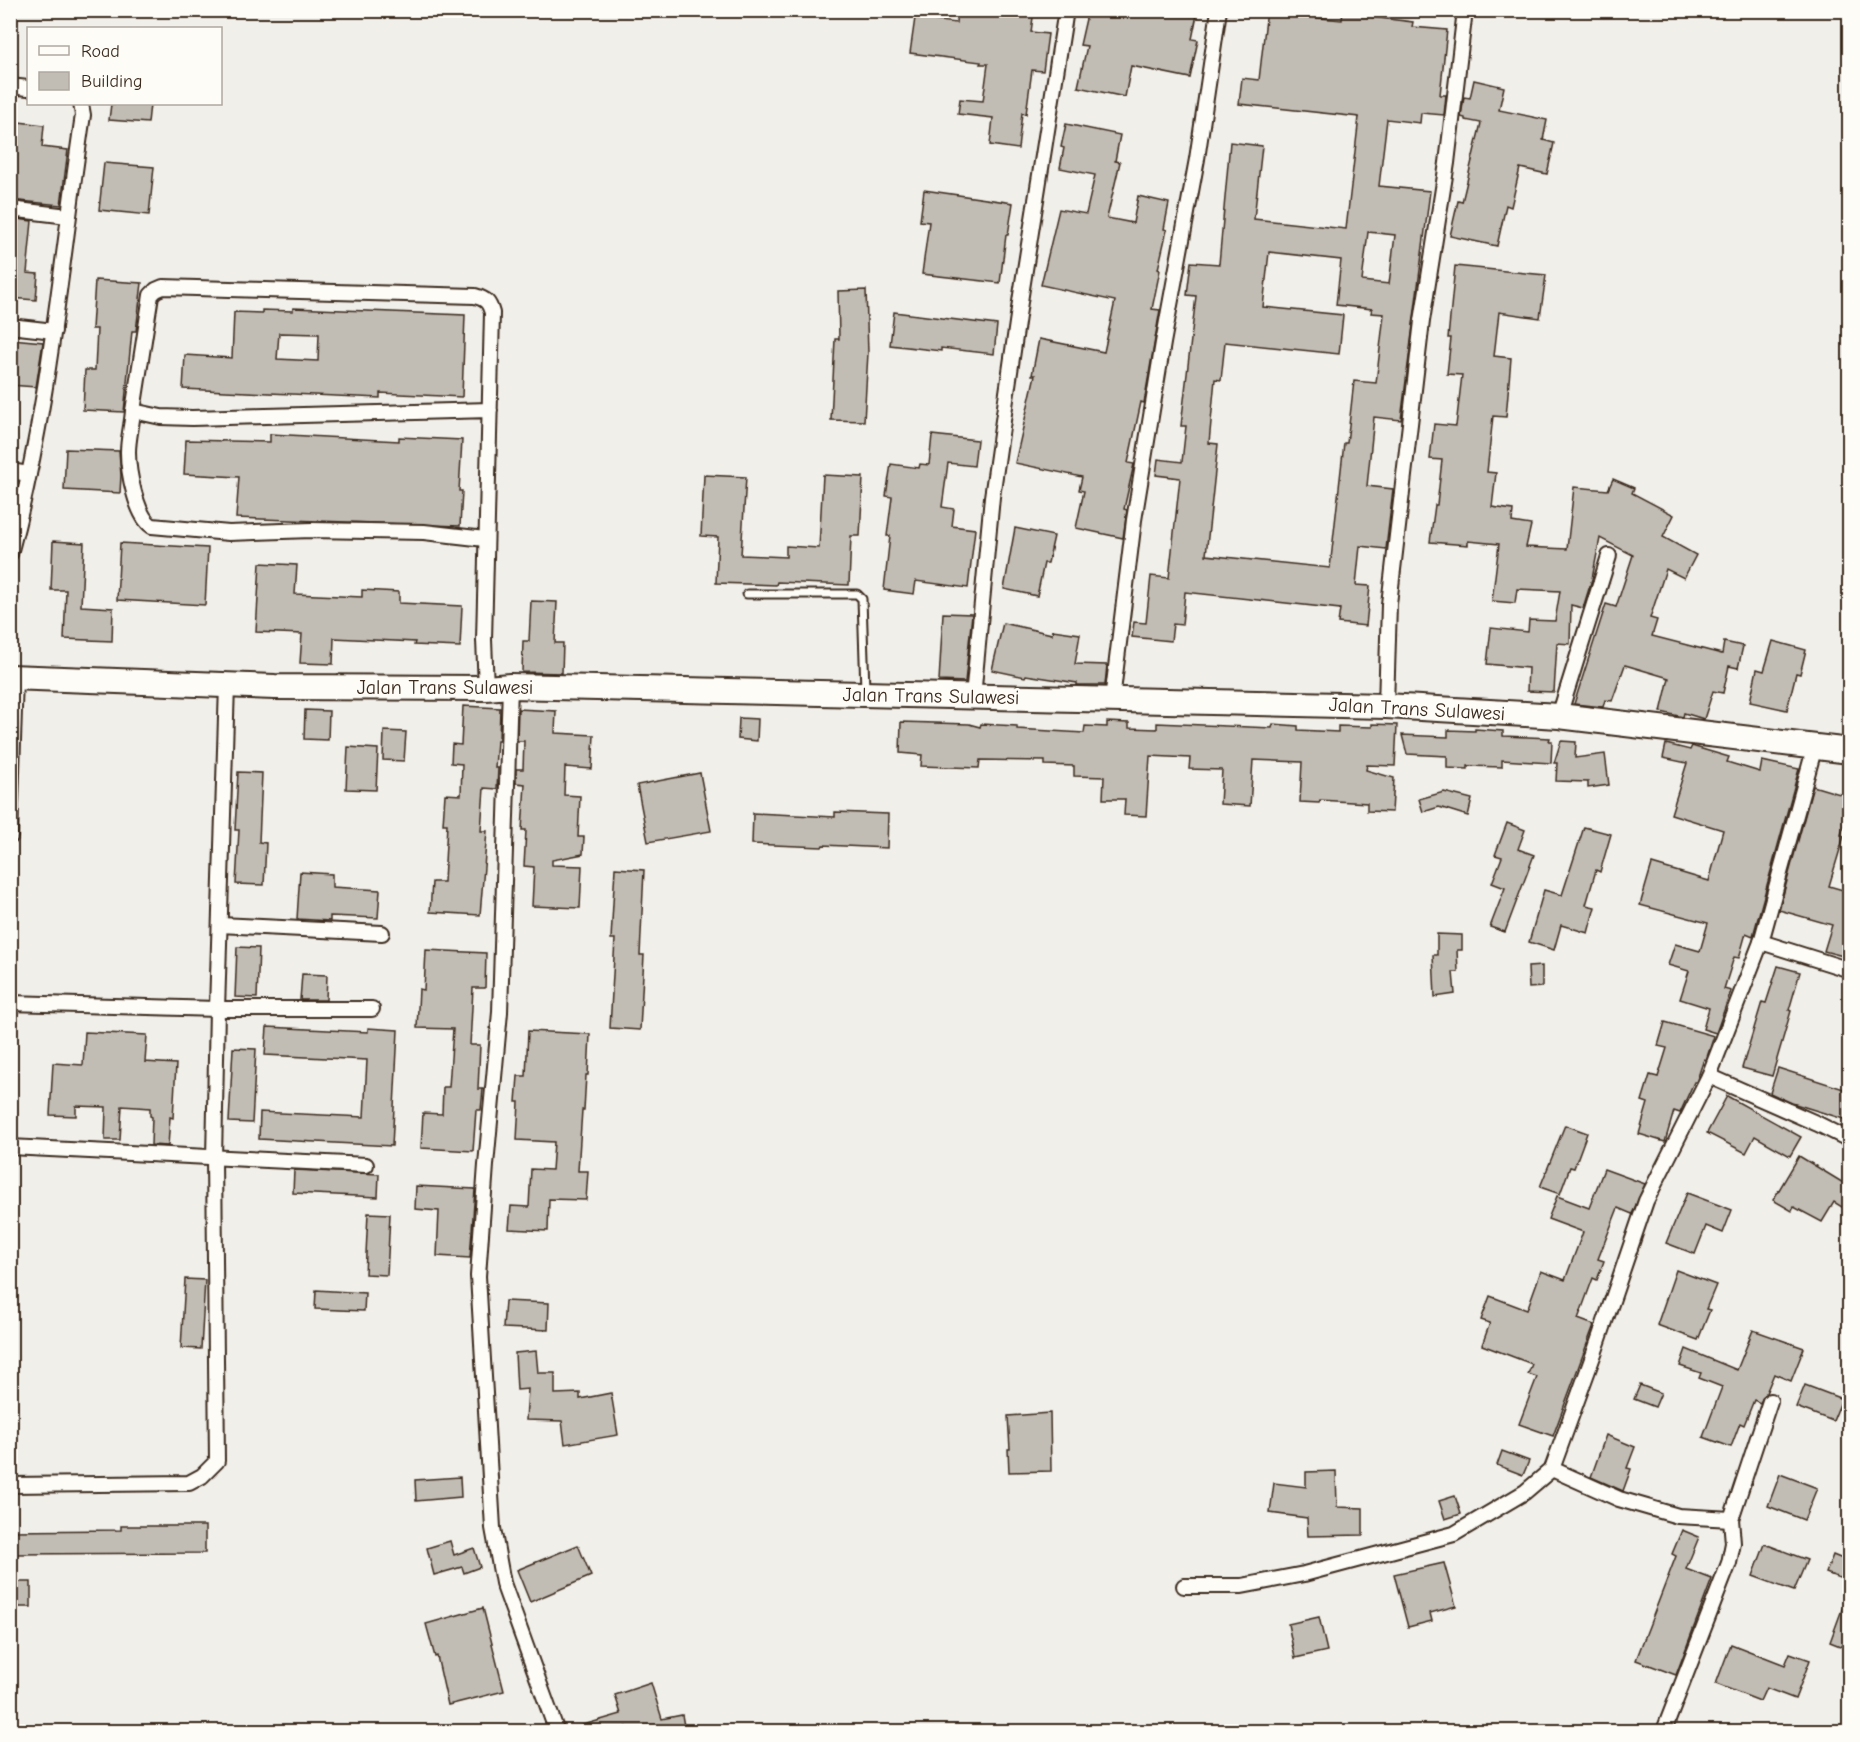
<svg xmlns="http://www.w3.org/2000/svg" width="1860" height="1742" viewBox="0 0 1860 1742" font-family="'Comic Neue',sans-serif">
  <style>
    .building { fill: #c1bcb4; stroke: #3b2a1e; stroke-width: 1.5; fill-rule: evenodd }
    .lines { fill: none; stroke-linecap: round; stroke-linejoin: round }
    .lane-casing { stroke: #3b2a1e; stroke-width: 11 }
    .street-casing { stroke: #3b2a1e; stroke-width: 18 }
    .highway-casing { stroke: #3b2a1e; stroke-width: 28 }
    .lane { stroke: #fdfcf7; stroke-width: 7 }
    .street { stroke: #fdfcf7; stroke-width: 14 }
    .highway { stroke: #fdfcf7; stroke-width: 24 }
    .labels { text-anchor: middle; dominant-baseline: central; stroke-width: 5; stroke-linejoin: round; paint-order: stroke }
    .street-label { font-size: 20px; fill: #3b2a1e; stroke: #fdfcf7 }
  </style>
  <rect width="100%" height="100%" fill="#f1efea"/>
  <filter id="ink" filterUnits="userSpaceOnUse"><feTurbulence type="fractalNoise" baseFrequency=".0167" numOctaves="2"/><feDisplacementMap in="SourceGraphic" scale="12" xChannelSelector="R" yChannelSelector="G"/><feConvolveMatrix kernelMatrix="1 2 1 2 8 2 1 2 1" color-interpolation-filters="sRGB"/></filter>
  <g filter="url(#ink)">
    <g class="building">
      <path d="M957,10H1034L1031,32L1048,34L1043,71L1032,70L1026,114L1022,113L1018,149L990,145L993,118L958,114L960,99L983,101L988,64H980L981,62L910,53L915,18L956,23Z"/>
      <path d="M1088,10H1198L1192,39L1198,40L1190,78L1131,66L1125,97L1078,87L1087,46L1080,45Z"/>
      <path d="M1267,10H1301L1300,16L1342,20L1343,10H1363L1373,12L1372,17L1413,22L1412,27L1447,30L1440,95H1446L1444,115L1421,113L1420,123L1387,119L1379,186L1430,191L1401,420L1374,417L1367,486L1393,489L1386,549L1360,546L1356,585L1370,586L1366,626L1338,623L1340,609L1185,592L1182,625L1173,624L1171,641L1132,637L1134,622L1146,623L1151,576L1169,578L1180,478L1156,475L1158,459L1182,462L1186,426H1181L1196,296L1187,295L1191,262L1219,264L1230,142L1262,146L1254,219L1346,229L1359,117L1239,104L1242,78L1259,80ZM1368,232L1395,235L1389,284L1362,281ZM1269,252L1341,260L1336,305L1372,309L1371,313L1384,314L1376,383L1354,381L1347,443H1344L1330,568L1206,555L1218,444L1209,443L1215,379L1221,380L1225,342L1339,354L1343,315L1263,307Z"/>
      <path d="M1474,80L1504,87L1499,110L1547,120L1543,140L1554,143L1547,174L1520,168L1511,207L1506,205L1497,246L1450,236L1458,201L1462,202L1481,123L1465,120V118L1461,117L1464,97L1470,98Z"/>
      <path d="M111,104H150L148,123L109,120Z"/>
      <path d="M10,121L44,125L42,147L68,150L61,205L10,200L15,148H10Z"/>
      <path d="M1066,124L1120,135L1115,161L1120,162L1107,218L1133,223L1138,196L1169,203L1164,229L1167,230L1158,269L1160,270L1152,309L1160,310L1144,403L1141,402L1128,463L1134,464L1124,509L1127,510L1123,538L1076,528L1084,491L1079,490L1082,477L1015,463L1035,375H1032L1039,339L1104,352L1115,301L1041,285L1059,209L1086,214L1095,175L1060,168L1064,148L1061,147Z"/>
      <path d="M104,163L154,167L149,215L99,210Z"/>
      <path d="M924,190L1013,203L1008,235H1006L1000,283L922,274L929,222L920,221Z"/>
      <path d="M10,218L32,221L27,273L38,274L36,300L10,298Z"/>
      <path d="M1455,266L1546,275L1540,318L1499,312L1494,356L1511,358L1506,417L1493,416L1487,472L1496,473L1492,507L1513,510L1512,522L1531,525L1526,547L1567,549L1574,487L1608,490L1613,479L1634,488L1632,493L1674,515L1663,537L1696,555L1684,578L1666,569L1650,618L1657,620L1652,636L1722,654L1724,642L1743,646L1738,668L1729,666L1723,693L1713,691L1704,719L1684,713L1683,717L1661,712L1669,678L1625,665L1612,701L1605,700L1603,707L1574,704L1606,604L1616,607L1633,555L1600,538L1592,579L1583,608L1571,605L1570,644L1557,643L1554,692L1527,691L1528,668L1487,664L1491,628L1528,632L1529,620L1555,621L1560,591L1517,589L1515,603L1492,601L1499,544L1468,541V545L1430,542L1435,505H1437L1442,460L1430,459L1434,424L1456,426L1462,375L1447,374L1451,338H1448Z"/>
      <path d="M95,280L142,283L136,331H132L124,412L83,410L85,370H95L97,329H92Z"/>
      <path d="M866,290L868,353L864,421L831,420L835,339H839L838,291Z"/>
      <path d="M293,308L465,315L462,397L380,393V398L183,389L185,355L232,358L234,312L262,313V310L293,311ZM279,333L319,334L318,361L277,359Z"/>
      <path d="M894,312L997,325L994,354L941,348V351L890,345Z"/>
      <path d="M12,339L43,342L36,387L10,385Z"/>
      <path d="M270,434L399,441V437L462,440L459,491H462L460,526L236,518L239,477L184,474L186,440L270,442Z"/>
      <path d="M932,435L977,440L974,466L948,463L942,507L954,509L952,526L975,529L968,588L916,581L914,594L884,590L890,536H887L892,497L886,496L891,464L919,468L920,464L929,465Z"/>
      <path d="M66,449L119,451L121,475L120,493L64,490Z"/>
      <path d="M704,475L746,477L741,555L786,557V546L819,548L823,475L863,477L860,536H851L849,585L777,582L776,585L716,583L718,537L701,536Z"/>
      <path d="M1015,528L1054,536L1048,563H1044L1037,596L1004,589Z"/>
      <path d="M53,541L84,543L81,606L113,608L112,641L64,639L66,590H51Z"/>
      <path d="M120,543L208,548L205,605L117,600Z"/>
      <path d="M260,563L297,565L295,594L362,597V590L399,592V603L462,606L460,647L414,645L415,642L334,638L333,664L300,663L302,634L256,632Z"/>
      <path d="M531,601L557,602L555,643H563L562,673L522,672L523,641H529Z"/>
      <path d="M943,613L972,614L965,682L939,681Z"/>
      <path d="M1003,623L1052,634L1053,630L1080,634L1075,664L1107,665L1105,685H1077V683L1026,675L1025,677L992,670Z"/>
      <path d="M1773,641L1806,650L1800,674L1796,673L1787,710L1750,702L1757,669L1764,671Z"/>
      <path d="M463,706L500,708L499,740H497L495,768H498L497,789L484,788L481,831H487L480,915L430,912L432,882H444L447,824H443L445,794L461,795L462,764L451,763L452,744L461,745Z"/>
      <path d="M518,709L556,711L555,733L594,735L592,769L565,767L564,795L580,796L578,837H584L583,854L552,860V865L582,866L580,908L532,906L534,867L524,866L526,830H522L525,784L516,783V769H523L524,741H517Z"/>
      <path d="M305,710L329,711L328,740L304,739Z"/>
      <path d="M739,718L758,719L757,741L738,739Z"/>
      <path d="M901,722L969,724L980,727L981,724L1017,726V729L1084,733L1085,726L1107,727V722L1129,723V728L1157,729V723L1272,728L1273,724L1298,726V730L1338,732V726L1372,727V724L1397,725L1395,766L1367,765L1366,770L1394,778L1392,812L1367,811V803L1320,800L1319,803L1300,802L1302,762L1253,760L1250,806L1220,804L1222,770L1189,769L1190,758L1150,756L1146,816L1124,815L1125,799H1103L1104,777L1074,776V766L1045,765V761L980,760L979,768L921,766L922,755L900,753Z"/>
      <path d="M1475,729L1503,731V736L1550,738L1549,741H1552L1551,763L1502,760V767L1468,766V769L1447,768V756L1407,754L1402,735L1448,737V730L1475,731Z"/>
      <path d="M384,731L406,732L404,761L383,760Z"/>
      <path d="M1561,741L1576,742L1575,758L1605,754L1609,785L1588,788V782L1556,781L1557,763H1554Z"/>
      <path d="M1666,744L1690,750L1692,746L1695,747L1729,757L1727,762L1760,772L1762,761L1799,769L1753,936L1746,933L1739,958L1734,957L1724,989L1731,991L1716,1033L1703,1029L1709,1008L1680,999L1689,971L1668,965L1675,944L1700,951L1708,923L1640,905L1652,864L1709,881L1723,830L1671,814L1687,763L1663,758Z"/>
      <path d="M348,747L378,749L376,790L346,789Z"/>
      <path d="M238,772L262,773L259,842L266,843L264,885L236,884L239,830H235Z"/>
      <path d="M700,773L711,831L648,842L637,785Z"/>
      <path d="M1813,786L1850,797V806L1841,835L1844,836L1829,886L1850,892V933L1843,956L1824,951L1832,925L1779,910Z"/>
      <path d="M1444,792L1472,799L1468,816L1439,807L1423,812L1419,799Z"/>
      <path d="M835,812L888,814L887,848L823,845L822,847L752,844L753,813L835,817Z"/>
      <path d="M1507,823L1525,830L1518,849L1534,855L1505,932L1490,927L1505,888L1492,883L1502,857L1495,855Z"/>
      <path d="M1584,827L1611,834L1600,872L1596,870L1586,905L1595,907L1588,933L1561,925L1554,950L1529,942L1544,890L1562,895Z"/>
      <path d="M615,868L644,870L640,955H644L640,1030L610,1028L615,939H611Z"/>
      <path d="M300,872L332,874V887L380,890L378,918L330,916V921L297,919Z"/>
      <path d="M1437,934L1462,935V950H1457L1458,972H1453L1455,994L1435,997L1433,955H1437Z"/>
      <path d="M237,947L259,948L257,998L235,997Z"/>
      <path d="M426,950L486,953L485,988H473L470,1045H480L478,1089H483L481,1110H476L473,1151L421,1148L423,1113L442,1114L443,1087H449L453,1029L417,1028L419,989L424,990Z"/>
      <path d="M1542,966V987L1529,988L1528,967Z"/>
      <path d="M1778,966L1800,972L1789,1010L1791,1011L1772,1076L1742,1068L1762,1002L1766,1003Z"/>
      <path d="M302,974L327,975L326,1000H300Z"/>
      <path d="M1665,1022L1714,1036L1706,1060L1704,1059L1698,1077L1696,1082H1694L1680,1113L1674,1111L1665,1142L1639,1134L1648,1103L1642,1101L1650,1075L1658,1077L1667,1048L1658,1046Z"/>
      <path d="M267,1027L368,1032V1028L398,1030L392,1146L259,1139L260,1112L364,1117L367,1060L265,1055Z"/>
      <path d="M528,1031L590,1034L588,1075H586L584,1110H582L578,1171H588L586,1200L549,1199L548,1231L509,1229L511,1206L529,1207L531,1169L552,1170L554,1142L517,1140L519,1102H516L518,1076H526Z"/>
      <path d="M85,1032L147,1035L145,1062L176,1064L173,1118L170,1117L168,1146L151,1145L152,1117L150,1116V1108L122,1106L120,1140H105L106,1107L76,1106V1116L50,1115L53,1063L83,1065Z"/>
      <path d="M233,1048L256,1049L252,1123L229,1122Z"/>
      <path d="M1778,1068L1850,1091V1121L1792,1103L1770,1093Z"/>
      <path d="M1727,1096L1801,1137L1790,1156L1755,1136L1746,1153L1707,1133Z"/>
      <path d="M1565,1125L1587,1133L1574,1168L1570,1167L1560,1194L1540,1187Z"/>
      <path d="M1799,1156L1850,1187V1212L1834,1202L1822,1222L1794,1207L1792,1211L1773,1200Z"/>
      <path d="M1604,1169L1645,1184L1632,1214L1618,1208L1598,1259L1604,1261L1597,1280L1593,1278L1578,1319L1594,1325L1553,1436L1519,1424L1537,1377L1528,1374L1532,1364L1482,1345L1490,1323L1481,1320L1490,1296L1527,1310L1541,1271L1565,1280L1583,1232L1548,1219L1557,1196L1589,1208Z"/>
      <path d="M294,1170L379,1174L378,1197L293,1193Z"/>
      <path d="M416,1186L475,1189L470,1258L437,1256L439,1211L415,1209Z"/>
      <path d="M1687,1193L1732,1210L1723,1233L1706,1226L1695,1254L1666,1243Z"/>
      <path d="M368,1213L390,1214L387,1275L365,1274Z"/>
      <path d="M1676,1270L1716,1285L1706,1309L1710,1310L1698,1340L1657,1325Z"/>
      <path d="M185,1279L205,1280L201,1349L181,1348Z"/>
      <path d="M316,1290L365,1293L364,1311L315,1309Z"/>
      <path d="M505,1301L549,1303L548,1330L503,1328Z"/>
      <path d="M1753,1330L1804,1348L1791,1381L1774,1374L1766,1393L1764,1395L1760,1403L1754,1400L1744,1425L1740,1423L1731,1447L1703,1437L1722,1387L1699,1378L1701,1373L1680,1366L1686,1349L1737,1370Z"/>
      <path d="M536,1351L538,1373H555V1394L580,1393V1399L611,1393L618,1435L565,1444L562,1421L526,1420L528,1389L517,1390L515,1353Z"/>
      <path d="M1640,1385L1661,1393L1655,1407L1634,1399Z"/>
      <path d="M1805,1385L1842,1399L1833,1421L1796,1407Z"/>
      <path d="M1050,1413L1051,1471L1009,1472L1008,1449H1010L1008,1416Z"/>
      <path d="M1606,1435L1635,1447L1627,1468L1631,1469L1623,1491L1591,1477Z"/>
      <path d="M1502,1451L1529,1461L1523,1475L1497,1465Z"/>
      <path d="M1336,1471L1337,1507L1363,1508V1535L1308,1536L1307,1518L1270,1513L1274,1483L1306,1487V1472Z"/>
      <path d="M1780,1474L1817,1488L1804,1520L1768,1506Z"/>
      <path d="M460,1477L461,1497L416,1501L415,1480Z"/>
      <path d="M1455,1496L1461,1514L1445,1519L1439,1501Z"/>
      <path d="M121,1526H205V1553L10,1554V1531L121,1530Z"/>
      <path d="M1682,1530L1699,1537L1686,1569L1712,1579L1676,1675L1636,1660L1676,1556L1672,1554Z"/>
      <path d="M450,1541L454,1555L474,1548L480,1567L464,1573L462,1567L434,1575L427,1548Z"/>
      <path d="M1765,1544L1807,1560L1794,1591L1753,1576Z"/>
      <path d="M578,1545L591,1576L530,1602L517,1570Z"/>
      <path d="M1833,1555L1850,1562V1582L1826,1573Z"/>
      <path d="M1444,1563L1456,1606L1430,1613L1432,1621L1408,1627L1394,1574Z"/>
      <rect x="10" y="1582" width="21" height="25"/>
      <path d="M1848,1593H1850V1650L1830,1642Z"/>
      <path d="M483,1608L504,1691L448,1705L437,1656L435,1657L426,1624Z"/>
      <path d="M1319,1617L1327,1651L1295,1658L1288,1624Z"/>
      <path d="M1731,1644L1785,1665L1790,1653L1810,1660L1795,1699L1766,1688L1760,1701L1716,1684Z"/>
      <path d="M651,1683L662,1719L682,1715L685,1731H628L627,1727L612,1731H574L573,1728L621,1714L615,1695Z"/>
    </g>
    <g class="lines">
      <defs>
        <path id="lane" d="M747,594H857L862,599L865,690"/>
        <g id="street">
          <path d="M10,86L28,88"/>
          <path d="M10,209L68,216"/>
          <path d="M10,326L54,331"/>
          <path d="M133,411C132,424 128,439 128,452C128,471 136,516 152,526L229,533L311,530L424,532L485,539"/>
          <path d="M10,471L29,474"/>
          <path d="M10,554C49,411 61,261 83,115L81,104"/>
          <path d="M510,686L500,1012L486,1165L478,1276L493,1528L503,1583L557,1732"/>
          <path d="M486,688L484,640L492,313C489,302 486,299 475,296L163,287L156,290L151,295L133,411L161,417L192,418L490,410"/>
          <path d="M973,697L992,497L1021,295L1066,10"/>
          <path d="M1112,700L1134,520L1163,343L1197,159L1219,10"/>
          <path d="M1386,706L1389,604L1422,321L1447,163L1465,10"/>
          <path d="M1559,716L1609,556"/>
          <path d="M10,837L15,677"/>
          <path d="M220,925L382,933"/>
          <path d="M1761,942L1850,970"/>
          <path d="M10,1003L217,1009H372"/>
          <path d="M1709,1076L1818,1124L1850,1140"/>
          <path d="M10,1147L366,1165"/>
          <path d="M1552,1469L1619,1499L1678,1516L1731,1519"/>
          <path d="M10,1485L189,1483L202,1476L217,1461L214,1158L217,1009L227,685"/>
          <path d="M1184,1586H1242L1304,1574L1454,1534L1525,1492L1552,1469L1596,1348L1646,1201L1709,1076L1761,942L1815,746"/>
          <path d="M1665,1728L1729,1563L1733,1543L1731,1519L1770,1401"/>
        </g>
        <path id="highway" d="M10,677L275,687L486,688L510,686L1386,706L1559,716L1850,751"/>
      </defs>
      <use href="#lane" class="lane-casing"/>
      <use href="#street" class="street-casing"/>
      <use href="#highway" class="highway-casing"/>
      <use href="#lane" class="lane"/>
      <use href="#street" class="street"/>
      <use href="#highway" class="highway"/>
    </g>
  </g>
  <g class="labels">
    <g class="street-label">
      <text x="445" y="687">Jalan Trans Sulawesi</text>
      <text transform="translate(931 696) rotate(1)">Jalan Trans Sulawesi</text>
      <text transform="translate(1417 709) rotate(3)">Jalan Trans Sulawesi</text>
    </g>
  </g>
  <rect width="1860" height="1742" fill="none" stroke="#fdfcf7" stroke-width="36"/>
  <rect x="18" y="18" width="1824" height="1706" fill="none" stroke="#3b2a1e" stroke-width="2" filter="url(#ink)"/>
  <rect x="27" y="27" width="195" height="78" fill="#fdfcf7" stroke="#afa8a0" stroke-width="1.5"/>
  <rect x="39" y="46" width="30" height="9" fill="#fdfcf7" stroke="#afa8a0" stroke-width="1.5"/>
  <text x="81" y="57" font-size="18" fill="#3b2a1e">Road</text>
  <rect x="39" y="72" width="30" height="18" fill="#c1bcb4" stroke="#afa8a0" stroke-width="1.5"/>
  <text x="81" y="87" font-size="18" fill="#3b2a1e">Building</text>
</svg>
